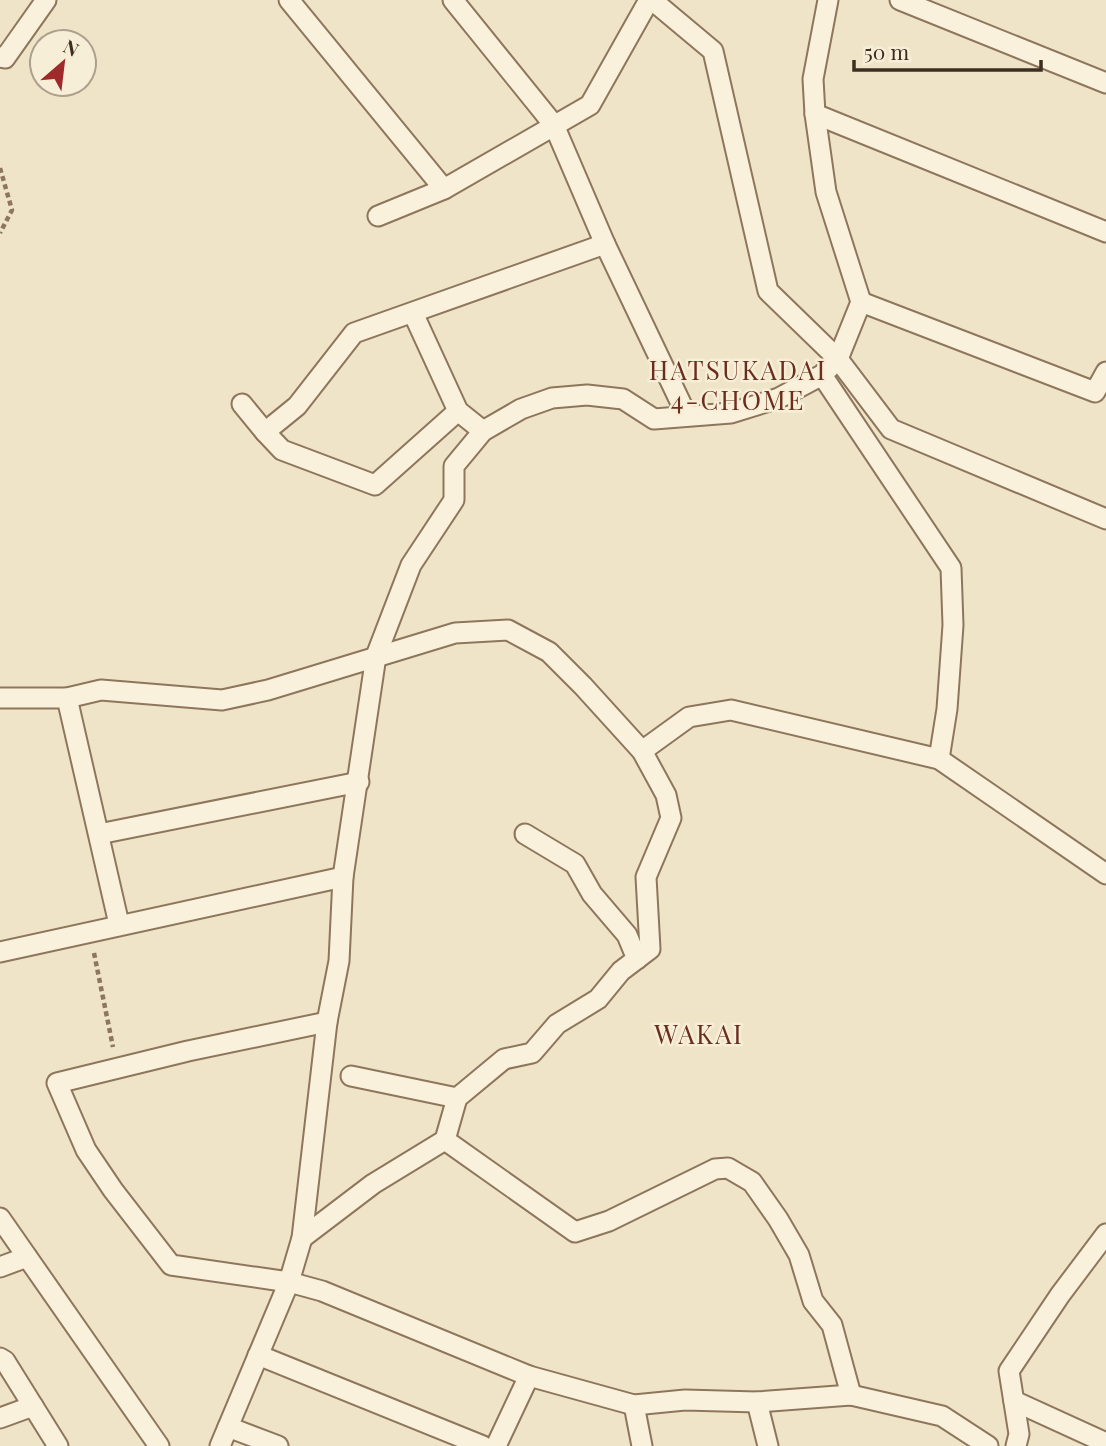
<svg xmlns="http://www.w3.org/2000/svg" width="1106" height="1446" viewBox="0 0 1106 1446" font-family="'Playfair Display',serif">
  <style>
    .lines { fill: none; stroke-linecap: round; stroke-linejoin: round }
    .minor-casing { stroke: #8d765c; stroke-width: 23 }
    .path { stroke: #8d765c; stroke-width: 4.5; stroke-dasharray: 5 3.5; stroke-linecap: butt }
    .minor { stroke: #faf1dc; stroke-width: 19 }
    .labels { text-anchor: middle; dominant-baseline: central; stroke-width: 5; stroke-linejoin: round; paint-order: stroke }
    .neighbourhood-label { font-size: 26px; letter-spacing: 2px; fill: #6b2e1e; stroke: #f7eed8 }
  </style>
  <rect width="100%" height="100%" fill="#f0e4c8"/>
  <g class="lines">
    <defs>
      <g id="minor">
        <path d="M289,0L444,189"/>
        <path d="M453,0L554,125L605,244L687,416"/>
        <path d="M652,0L713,51L768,291L838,359L891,429L1106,519"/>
        <path d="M900,0L1106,83"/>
        <path d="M0,57L5,58L46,0"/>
        <path d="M815,114L1106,232"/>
        <path d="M378,216L444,189L590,105L649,0"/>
        <path d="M861,302L1095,392L1106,372"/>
        <path d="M413,313L458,411L483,431"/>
        <path d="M822,375L951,568L953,625L947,709L939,759"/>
        <path d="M242,404L265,432"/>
        <path d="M458,411L375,485L282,450L265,432L297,406L354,333L605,244"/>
        <path d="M0,698H67L101,690L222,700L268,690L455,633L508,630L549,652L583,686L642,751L666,795L671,818L646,877L650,949L621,971L598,999L557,1024L532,1053L504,1059L457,1098L445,1140L373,1184L302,1238"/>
        <path d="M67,698L119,924"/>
        <path d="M642,751L689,717L731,710L939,759L1106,874"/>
        <path d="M99,834L359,782"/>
        <path d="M525,834L575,864L592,894L627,935L637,959"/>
        <path d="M0,952L343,877"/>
        <path d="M327,1022L188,1051L57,1083L86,1150L113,1190L171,1265L289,1282L322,1291L529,1376L634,1405L685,1400L757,1402L851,1395L942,1416L988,1446"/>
        <path d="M351,1076L457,1098"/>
        <path d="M445,1140L575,1232L609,1221L715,1169L728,1168L752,1182L778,1219L799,1255L813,1301L832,1325L851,1395"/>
        <path d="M0,1218L159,1446"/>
        <path d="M0,1267L27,1257"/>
        <path d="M258,1355L483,1446"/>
        <path d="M0,1358L5,1361L58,1446"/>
        <path d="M1014,1401L1106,1443"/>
        <path d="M757,1402L768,1446"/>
        <path d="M634,1405L642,1446"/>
        <path d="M0,1418L33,1406"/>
        <path d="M228,1427L278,1446"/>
        <path d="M220,1446L289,1282L302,1238L327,1022L339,961L343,877L376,656L411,565L454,500V466L483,431L521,409L552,398L587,395L623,399L654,419L731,413L779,398L822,375L838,359L861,302L826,192L815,114L813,79L828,0"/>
        <path d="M496,1446L529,1376"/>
        <path d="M1016,1446L1019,1434L1009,1371L1060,1295L1106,1234"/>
      </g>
    </defs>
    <use href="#minor" class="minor-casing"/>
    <g class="path">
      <path d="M0,168L12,210L0,233"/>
      <path d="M94,953L113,1047"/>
    </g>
    <use href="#minor" class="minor"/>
  </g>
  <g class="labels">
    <g class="neighbourhood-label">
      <text x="738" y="369">HATSUKADAI<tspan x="738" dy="30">4-CHOME</tspan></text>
      <text x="699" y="1033">WAKAI</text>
    </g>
  </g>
  <g transform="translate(63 63) rotate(28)"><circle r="33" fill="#f7eed8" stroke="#ada18e" stroke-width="2"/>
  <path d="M0-5L12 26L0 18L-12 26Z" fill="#9e2a2b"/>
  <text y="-10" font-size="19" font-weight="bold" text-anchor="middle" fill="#3d2e20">N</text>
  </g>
  <path d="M854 60v10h187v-10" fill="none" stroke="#3d2e20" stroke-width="3.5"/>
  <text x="864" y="60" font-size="21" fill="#3d2e20" stroke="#f7eed8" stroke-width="5" paint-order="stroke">50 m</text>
</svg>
